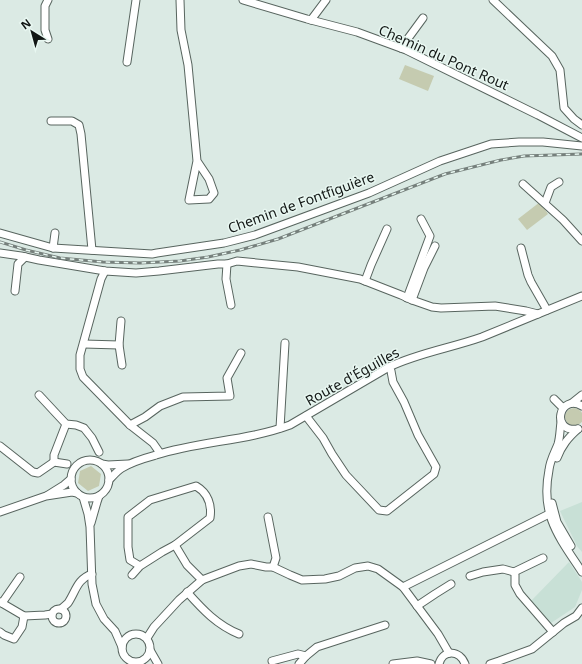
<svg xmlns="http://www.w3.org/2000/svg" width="582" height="664" viewBox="0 0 582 664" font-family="'Noto Sans',sans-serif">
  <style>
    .built { fill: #c8e0d6 }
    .green { fill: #c5cbb0 }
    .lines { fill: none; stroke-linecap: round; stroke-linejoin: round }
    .minor-casing { stroke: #58655f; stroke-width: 9 }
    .minor { stroke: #fff; stroke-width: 7 }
    .rail-casing { stroke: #76807c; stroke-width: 3 }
    .rail { stroke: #e8f7f1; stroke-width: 1.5; stroke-dasharray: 4.5; stroke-linecap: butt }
    .labels { text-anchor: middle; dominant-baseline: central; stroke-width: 3; stroke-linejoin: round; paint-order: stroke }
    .street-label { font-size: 14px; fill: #121715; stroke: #e8f7f1 }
  </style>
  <rect width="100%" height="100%" fill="#dbeae4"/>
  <g class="built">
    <path d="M582,502V552L577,546L560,511Z"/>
    <path d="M569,562L582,582V590L575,607L551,623L531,601Z"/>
  </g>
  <g class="green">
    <path d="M405,65L434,76L428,91L399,79Z"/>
    <path d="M540,202L548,214L527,230L518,219Z"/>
    <circle cx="574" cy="417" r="9"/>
    <path d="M91,466L101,474L99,486L88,491L78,483L80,471Z"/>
  </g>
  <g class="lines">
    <defs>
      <g id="minor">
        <path d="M48,0L45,6V30L48,39"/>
        <path d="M180,0L181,30L188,65L197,161L189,200L209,199L214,193L209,179L197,161"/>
        <path d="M243,0L307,19L357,32L406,50L538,115L582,138"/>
        <path d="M493,0L552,56L560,70L564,108L574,119L582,125"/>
        <path d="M311,20L326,0"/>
        <path d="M401,48L423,18"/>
        <path d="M127,62L136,0"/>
        <path d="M51,121H72L79,125L81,134L92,250"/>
        <path d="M523,184L563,220L582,241"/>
        <path d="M545,203L551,187L559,182"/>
        <path d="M0,233L53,248L152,254L157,253L224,243L255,235L369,193L440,161L491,144L519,142H543L582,146"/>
        <path d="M53,248L55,233"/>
        <path d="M521,248L528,275L531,282L547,310"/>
        <path d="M0,253L21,256L39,260L105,271L136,273L159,271L218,264H227L237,261L298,267L360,279L401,295L412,300L432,307L441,308L495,306L526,311L538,314"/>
        <path d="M227,264L226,279L231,305"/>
        <path d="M105,271L101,279L80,355V369L83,377L130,425L153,443L160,453"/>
        <path d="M365,281L371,265L387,229"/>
        <path d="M15,291L18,264L25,257"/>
        <path d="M407,298L430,236L421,219"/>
        <path d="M412,300L424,268L435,246"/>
        <path d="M121,321L119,345L122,365"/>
        <path d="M84,344L119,345"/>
        <path d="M39,395L66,424L76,425L84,428L92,438L99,452"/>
        <path d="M554,399L563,408"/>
        <path d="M572,403L582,395"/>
        <path d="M306,416L323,438L332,454L346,475L379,510L387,511L434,474L436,467L418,435L404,402L393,382L391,371L389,367"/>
        <path d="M561,422C560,429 560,437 558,444C555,452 550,460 549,470C540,515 559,537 582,572"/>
        <path d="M130,425L145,417L160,406L183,397L230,396L227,378L241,353"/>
        <path d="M280,428L285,343"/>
        <path d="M578,429C550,433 559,393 582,406"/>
        <path d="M0,446L33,472L38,473L54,462L67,464"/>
        <path d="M557,458C562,445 568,438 578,429"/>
        <circle cx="90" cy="479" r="19"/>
        <path d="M54,462V455L66,424"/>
        <path d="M102,464L108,465L128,464"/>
        <path d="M109,480C113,476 117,471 122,468C133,461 145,458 156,455C200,441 247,441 290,425L389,367C418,353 451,348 482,337L582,296"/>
        <path d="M48,495L64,485L71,479"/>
        <path d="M83,497L88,514L90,527L92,584L96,604L104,619L115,631L122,647"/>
        <path d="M552,503L557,522L571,546"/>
        <path d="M0,512L46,496L72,492L77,493"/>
        <path d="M268,517L276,558L273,567"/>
        <path d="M91,523L97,502L99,496"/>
        <path d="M175,545L187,565L202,580"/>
        <path d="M514,572L543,558"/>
        <path d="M132,575L140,566L162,552L175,545L210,518C212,505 208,493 196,486L150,500L128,517V547L130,560L140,566"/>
        <path d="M470,576L483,572L503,569L514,572L515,575V585L520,594L553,632"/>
        <path d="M403,587L549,514"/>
        <path d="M187,592C203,610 217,625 239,634"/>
        <path d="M0,602L24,616L45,615L52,614"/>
        <path d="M2,603L20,577"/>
        <path d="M417,606L435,594L451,584"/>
        <circle cx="59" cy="616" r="7"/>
        <path d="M61,609C63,607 66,605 68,603C76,591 77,579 92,574"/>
        <path d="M0,632L4,635L14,639L22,627L24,616"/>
        <circle cx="136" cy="648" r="14"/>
        <path d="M147,638L154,627L179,600L202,580L239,566L251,564L266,567H273L290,575L302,580L325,579L339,576L355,568L368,566L378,569L403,587L438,634L449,653"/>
        <path d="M150,650L158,664"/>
        <path d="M272,661L298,654L306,656"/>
        <path d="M299,664L306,656L317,647L385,625"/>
        <path d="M393,664L417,661L431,664"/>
        <path d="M439,664C443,649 460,650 465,664"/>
        <path d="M490,664L499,661L532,649L564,623L576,616L582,608"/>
      </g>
    </defs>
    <use href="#minor" class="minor-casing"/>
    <use href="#minor" class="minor"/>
    <defs>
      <path id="rail" d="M0,242L26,250L60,258L103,262L140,263L180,261L208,257L240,250L278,239L445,174L501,160L524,156L582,154"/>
    </defs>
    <use href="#rail" class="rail-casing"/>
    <use href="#rail" class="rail"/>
  </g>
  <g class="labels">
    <g class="street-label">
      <text transform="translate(444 57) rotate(24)">Chemin du Pont Rout</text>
      <text transform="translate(301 202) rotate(-20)">Chemin de Fontfiguière</text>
      <text transform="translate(352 376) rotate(-29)">Route d'Éguilles</text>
    </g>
  </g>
  <g transform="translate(32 32) rotate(323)" stroke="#e8f7f1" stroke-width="3" paint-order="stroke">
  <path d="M0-3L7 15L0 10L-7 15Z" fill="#121715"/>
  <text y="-6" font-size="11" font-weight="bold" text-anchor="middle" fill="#121715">N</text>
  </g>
</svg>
